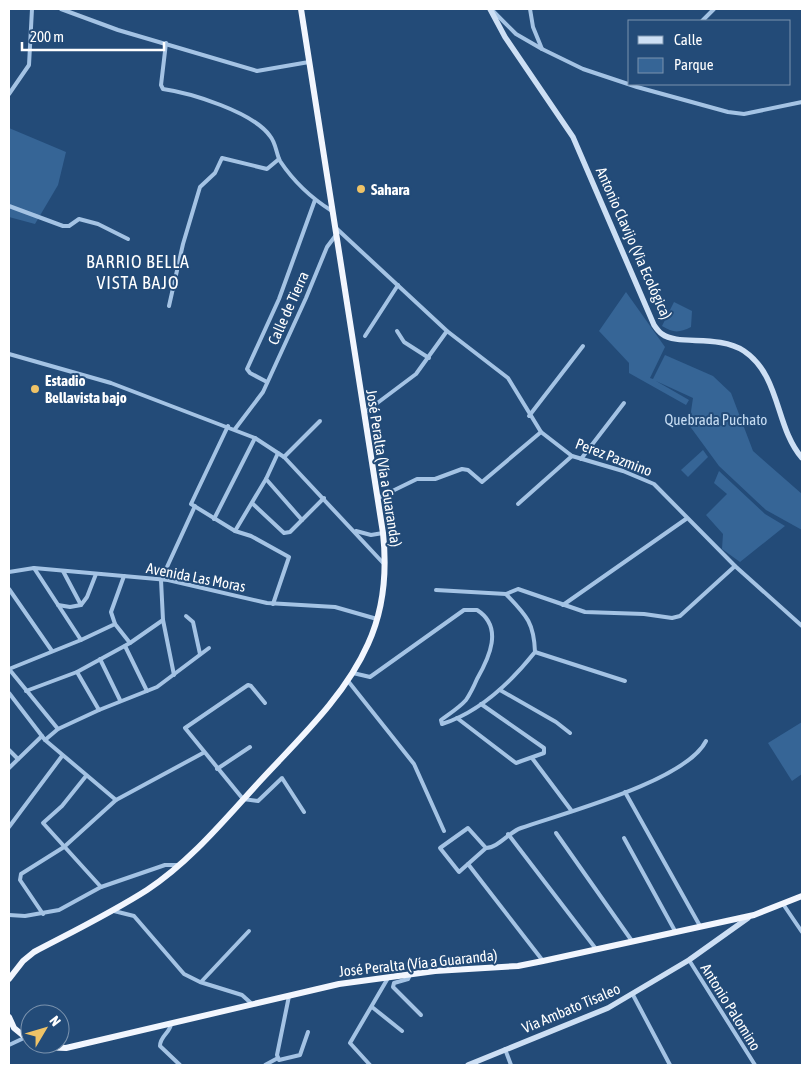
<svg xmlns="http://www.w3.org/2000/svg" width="811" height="1074" viewBox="0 0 811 1074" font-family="'Asap Condensed',sans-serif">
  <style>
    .green { fill: #366596 }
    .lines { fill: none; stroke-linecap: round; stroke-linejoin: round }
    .minor { stroke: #a4c3e4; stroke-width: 4 }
    .secondary { stroke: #cddff4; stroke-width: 5.5 }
    .trunk { stroke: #f2f6fe; stroke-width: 6 }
    .poi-dot { fill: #efc367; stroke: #234b78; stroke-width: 2 }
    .labels { text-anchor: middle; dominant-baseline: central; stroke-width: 4; stroke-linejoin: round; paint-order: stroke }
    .poi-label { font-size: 15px; font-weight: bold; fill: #fff; stroke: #234b78; text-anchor: start }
    .street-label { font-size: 15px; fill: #fff; stroke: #234b78 }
    .park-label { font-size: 15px; fill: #c7ddf3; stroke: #234b78 }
    .quarter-label { font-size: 18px; letter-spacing: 1px; fill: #fff; stroke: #234b78 }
  </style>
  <rect width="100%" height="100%" fill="#234b78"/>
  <g class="green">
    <path d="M9,128L66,152L58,185L35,224L9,217Z"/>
    <path d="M626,292L665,347L650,378L653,379L665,355L713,376L731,393L753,451L802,494V530L766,510L719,466L689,425L693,398L656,381L689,400L686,405L629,373V363L599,331Z"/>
    <path d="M674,302L692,311L691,327C679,333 673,333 662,326Z"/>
    <path d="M703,450L708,457L688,477L681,470Z"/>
    <path d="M719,471L765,514L785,526L740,562L722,549L723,534L706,515L727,494L714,483Z"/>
    <path d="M802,722V774L792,781L768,743Z"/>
  </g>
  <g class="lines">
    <g class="minor">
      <path d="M61,9L118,30L257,71L309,62"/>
      <path d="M491,9L516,34L542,49L583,69L637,87L728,112L744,114L802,102"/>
      <path d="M530,9L533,27L542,49"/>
      <path d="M702,21L714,9"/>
      <path d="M166,43L161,85L163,89C191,93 253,112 270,136C276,143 276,153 280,161C294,182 311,198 332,211"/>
      <path d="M9,94L29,65L32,9"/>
      <path d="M9,206L63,226H69L79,219L98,224L128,239"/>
      <path d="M336,228L447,331L508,378L541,432L572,456L623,471L654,484L735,566L802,626"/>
      <path d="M169,306L183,244L200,187L215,173L222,158L267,169L279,159"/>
      <path d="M397,331L404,342L429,358"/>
      <path d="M365,336L398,285"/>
      <path d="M9,354L111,383L255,438L284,457L385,565"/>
      <path d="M267,382L250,373L247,369L279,299L315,200"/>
      <path d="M364,413L416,374L447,331"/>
      <path d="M529,416L583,346"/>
      <path d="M228,426L191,504L235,531"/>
      <path d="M235,429L263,392L306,298L327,247L336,235"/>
      <path d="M278,453L266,479L302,520L324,498"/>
      <path d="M284,457L320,421"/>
      <path d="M581,459L624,403"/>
      <path d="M266,479L235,531L251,536L289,557L273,604"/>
      <path d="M378,498L417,479H435L462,469L468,470L482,482L541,432"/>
      <path d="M253,504L284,533L290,532L302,520"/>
      <path d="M518,504L572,456"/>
      <path d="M214,519L255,438"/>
      <path d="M356,531L371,535L383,533"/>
      <path d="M63,571L81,605L87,597L96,574"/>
      <path d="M9,572L34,568L168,580L267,603L335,607L377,619"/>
      <path d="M9,589L52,651"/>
      <path d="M436,590L506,594"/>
      <path d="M58,605L70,607L81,605"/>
      <path d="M563,605L686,519"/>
      <path d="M186,616L193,622L200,654"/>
      <path d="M163,620L174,675"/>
      <path d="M115,624L130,643L163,620L161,580L195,506"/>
      <path d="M81,640L115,624L111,612L124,576"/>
      <path d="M125,646L147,691"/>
      <path d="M535,652L625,681"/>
      <path d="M100,659L120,700"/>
      <path d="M9,669L81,640L34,568"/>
      <path d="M9,669L58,729"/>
      <path d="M77,672L99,710"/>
      <path d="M353,673L370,677L464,610H477C504,627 489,658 477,679C474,686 470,694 466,700C459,708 449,714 441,720L442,724C480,712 511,682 535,652C534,622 526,615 506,594L518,589L585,612L644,614L672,618L680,616L735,566"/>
      <path d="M348,681L414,764L444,831"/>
      <path d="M500,690L556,722L570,733"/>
      <path d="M26,691L77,672L130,643"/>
      <path d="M9,693L45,740L116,800"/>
      <path d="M265,703L251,686L248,685L185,728L243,799L258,801L282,778L304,812"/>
      <path d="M457,718L516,763L544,753V748L481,704"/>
      <path d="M45,740L58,729L99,710L157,687L209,648"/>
      <path d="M9,750L18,759"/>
      <path d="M532,758L571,810"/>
      <path d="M9,768L42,736"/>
      <path d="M217,769L250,747"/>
      <path d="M86,776L62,806L43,823L101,887"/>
      <path d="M625,792L700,926"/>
      <path d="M9,827L62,756"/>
      <path d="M468,828L486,848L459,872L440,848Z"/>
      <path d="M556,833L632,941"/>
      <path d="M508,834L596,949"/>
      <path d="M624,838L675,931"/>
      <path d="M486,848C498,848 509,832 521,828C564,813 686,781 706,741"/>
      <path d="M468,864L543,961"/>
      <path d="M783,904L802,932"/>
      <path d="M114,911L134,916L184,974L200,982L242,995L252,1004"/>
      <path d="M43,914L20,880L21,874L64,847L116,800L203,753"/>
      <path d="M9,915L25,916L59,910L101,887L165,865H178"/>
      <path d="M689,960L755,1065"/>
      <path d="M410,975L408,979L394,983L393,987L421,1015"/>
      <path d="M201,982L249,931"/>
      <path d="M633,995L670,1065"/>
      <path d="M289,996L277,1055L279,1060L300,1055L308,1032"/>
      <path d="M372,1007L402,1031"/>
      <path d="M171,1024C170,1033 160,1036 160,1046L180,1065"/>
      <path d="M9,1045L24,1038"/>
      <path d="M505,1049L511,1065"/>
      <path d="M265,1065L278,1058"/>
      <path d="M370,1065L350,1043L388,978"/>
    </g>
    <g class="secondary">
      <path d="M490,9L505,37L573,137L654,325C656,328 659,332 662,334C678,346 718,334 744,351C781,376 775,427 802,458"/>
      <path d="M468,1065L608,1008L689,960L748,918"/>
    </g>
    <g class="trunk">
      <path d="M9,979L23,961L34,952C72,932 111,913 147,890C191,861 226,818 261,780C300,738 345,696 368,644C384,609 387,570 383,533L301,9"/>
      <path d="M9,1017L14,1028L30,1041"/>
      <path d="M36,1044L42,1047L66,1048L339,984L435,971L518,966L543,961L754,915L802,896"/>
    </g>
  </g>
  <g class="poi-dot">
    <circle cx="361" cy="189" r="5"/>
    <circle cx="35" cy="389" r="5"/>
  </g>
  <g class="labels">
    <g class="poi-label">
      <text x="371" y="189">Sahara</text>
      <text x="45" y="380">Estadio<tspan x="45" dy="17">Bellavista bajo</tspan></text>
    </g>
    <g class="street-label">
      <text transform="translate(634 243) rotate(66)">Antonio Clavijo (Via Ecológica)</text>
      <text transform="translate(288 308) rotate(-66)">Calle de Tierra</text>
      <text transform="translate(614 457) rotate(21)">Perez Pazmino</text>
      <text transform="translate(384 468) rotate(81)">José Peralta (Vía a Guaranda)</text>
      <text transform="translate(196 577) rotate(11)">Avenida Las Moras</text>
      <text transform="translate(418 963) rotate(-6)">José Peralta (Vía a Guaranda)</text>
      <text transform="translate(731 1007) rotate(58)">Antonio Palomino</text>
      <text transform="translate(571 1008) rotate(-23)">Via Ambato Tisaleo</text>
    </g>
    <g class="park-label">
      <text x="716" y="419">Quebrada Puchato</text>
    </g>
    <g class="quarter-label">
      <text x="138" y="261">BARRIO BELLA<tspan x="138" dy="21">VISTA BAJO</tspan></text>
    </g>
  </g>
  <rect width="811" height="1074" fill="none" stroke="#ffffff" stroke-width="20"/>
  <rect x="628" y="20" width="162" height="65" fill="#234b78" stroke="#7b93ae"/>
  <rect x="638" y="36" width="25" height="8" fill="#cddff4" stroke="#7b93ae"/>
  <text x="674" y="45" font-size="15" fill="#ffffff">Calle</text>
  <rect x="638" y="58" width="25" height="15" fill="#366596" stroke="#7b93ae"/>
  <text x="674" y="70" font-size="15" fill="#ffffff">Parque</text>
  <g transform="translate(45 1029) rotate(52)"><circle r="24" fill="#234b78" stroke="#7b93ae"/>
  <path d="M0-4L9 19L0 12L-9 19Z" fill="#efc367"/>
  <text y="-8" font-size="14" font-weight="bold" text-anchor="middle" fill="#ffffff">N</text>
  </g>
  <path d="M22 42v8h142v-8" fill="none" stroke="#ffffff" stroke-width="2.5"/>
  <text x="30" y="42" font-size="15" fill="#ffffff" stroke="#234b78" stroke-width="4" paint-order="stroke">200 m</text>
</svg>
